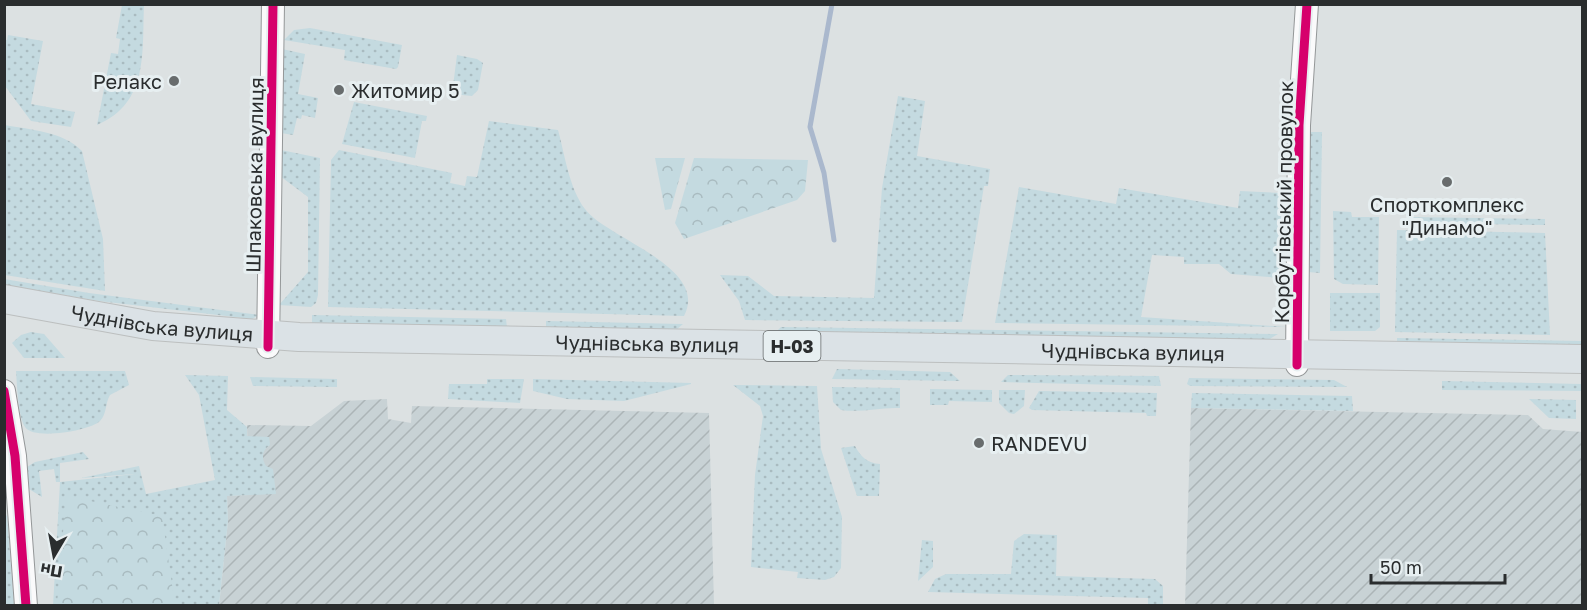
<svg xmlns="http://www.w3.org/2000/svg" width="1587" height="610" viewBox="0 0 1587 610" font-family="'Golos Text',sans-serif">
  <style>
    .industrial { fill: url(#industrial-furrows) }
    .grass { fill: url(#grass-dots) }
    .forest { fill: url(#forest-crowns) }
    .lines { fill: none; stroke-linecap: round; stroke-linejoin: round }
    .stream { stroke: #aab8cd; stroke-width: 5 }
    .minor-casing { stroke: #949798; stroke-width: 24 }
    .major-casing { stroke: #bcbfbf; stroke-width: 30 }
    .minor { stroke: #fafafb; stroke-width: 22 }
    .major { stroke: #dbe2e6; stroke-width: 28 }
    .cycleway-casing { stroke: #e7eff1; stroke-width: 13 }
    .cycleway { stroke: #d6006c; stroke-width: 9 }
    .poi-dot { fill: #686c6d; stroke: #e7eff1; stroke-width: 2 }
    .labels { text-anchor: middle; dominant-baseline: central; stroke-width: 6; stroke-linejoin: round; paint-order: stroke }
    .shield { fill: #e7eff1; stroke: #636768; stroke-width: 1.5 }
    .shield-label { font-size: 18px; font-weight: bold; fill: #2a2d2e }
    .poi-label { font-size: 20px; fill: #2a2d2e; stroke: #e7eff1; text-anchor: start }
    .street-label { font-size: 20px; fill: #2a2d2e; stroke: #e7eff1 }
  </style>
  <defs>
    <pattern id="industrial-furrows" width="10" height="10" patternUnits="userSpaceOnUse" patternTransform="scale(1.5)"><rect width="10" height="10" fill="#c8d2d5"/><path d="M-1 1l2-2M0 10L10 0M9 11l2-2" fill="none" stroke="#acb5b7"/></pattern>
    <pattern id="grass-dots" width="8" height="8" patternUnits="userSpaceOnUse" patternTransform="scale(1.5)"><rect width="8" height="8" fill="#c4dae0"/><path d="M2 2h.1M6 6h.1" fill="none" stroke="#a9bbc0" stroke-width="1.8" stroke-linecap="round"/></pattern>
    <pattern id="forest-crowns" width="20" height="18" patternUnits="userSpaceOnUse" patternTransform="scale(1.5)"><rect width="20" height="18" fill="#c4dae0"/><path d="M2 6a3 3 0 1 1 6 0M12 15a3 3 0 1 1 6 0" fill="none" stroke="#a9bbc0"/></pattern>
  </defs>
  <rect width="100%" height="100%" fill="#dce1e2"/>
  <g class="industrial">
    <path d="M387,399L388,419L411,423L412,406L709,413L714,605L219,606L228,521L227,496L249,495L247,425L311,426L344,401Z"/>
    <path d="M1191,408L1528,415L1543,429L1582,432V605L1185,606Z"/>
  </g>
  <g class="grass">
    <path d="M122,5H144C142,52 149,103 97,125L111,53L118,54L120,39L116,38Z"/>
    <path d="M310,28L402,45L398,67L396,69L344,60L345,50L284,40L294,30Z"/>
    <path d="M8,35L43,41L31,104L75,112L71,127L31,121L5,86V40H7Z"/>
    <path d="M282,49L305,54L298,94L318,98L315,118L302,115L301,119L297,118L293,135L281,133Z"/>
    <path d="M457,55L477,59L483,63L478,90L472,96L452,94Z"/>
    <path d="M898,96L925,101L917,156L990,169L988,186H984L962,322L745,320L739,301L720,275L748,276L774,296L874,298L882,188Z"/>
    <path d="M354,102L427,116L426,121H422L415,158L342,144Z"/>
    <path d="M489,121L558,130C565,155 569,188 585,209C606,238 710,267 684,316L328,307L331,160L339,150L452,173L450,183L465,186L467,176L477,177Z"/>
    <path d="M5,125C31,130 62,131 82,151L103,239L105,291L5,275Z"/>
    <path d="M1309,132H1322L1320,273L1308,272Z"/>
    <path d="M281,150L320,158L318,295L316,303L311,307L279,305L308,272V197L280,176Z"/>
    <path d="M1019,187L1116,204L1119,188L1238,208L1240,191L1281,193L1280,278L1231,274L1219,264H1184V257L1152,255L1141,317L1287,327L995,323Z"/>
    <path d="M1333,211L1351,212L1352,217H1379L1378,285L1343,284L1334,279Z"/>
    <path d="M1411,217L1545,219V225L1411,223Z"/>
    <path d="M1397,230L1545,233L1550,335L1395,332Z"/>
    <path d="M4,279L89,293L259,315L252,319L99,301L5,285Z"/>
    <path d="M1330,293H1380V327L1375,331H1330Z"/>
    <path d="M312,315L506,319L507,328L312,324Z"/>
    <path d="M546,321L683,324L676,330L546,329Z"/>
    <path d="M781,327L1278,334L1268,340L775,333Z"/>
    <path d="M31,332L44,334L65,358H24L12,343L21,335Z"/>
    <path d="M1397,338L1582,341V346L1397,343Z"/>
    <path d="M837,369L950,372L960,381L832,379Z"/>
    <path d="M16,371H125L129,385L110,395C105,403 107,414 100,421C92,430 34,441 25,427C18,416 17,385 16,371Z"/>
    <path d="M185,375L228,376L227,410L247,427V436L269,437L270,445C262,450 261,458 266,466L273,469L276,494L227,496L228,521L219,605L53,606L60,482H56L54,469L39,471L42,497L24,486L27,467L35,462L83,452L89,459L60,463V482L135,474L81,478L139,466L146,494L215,480L199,395Z"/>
    <path d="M1008,375L1159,376L1161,386L1001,382Z"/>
    <path d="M250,377L337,379V387L253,386Z"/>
    <path d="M1189,378L1334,380L1347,387L1190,386L1187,384Z"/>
    <path d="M487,379H524L520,403L448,399L449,384H487Z"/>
    <path d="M533,379L691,383V384L624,401L567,399L533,391Z"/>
    <path d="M1442,381L1582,384V391L1442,390Z"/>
    <path d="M733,385L817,386L821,449L842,517L841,568L834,577L825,580L797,578L798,572L751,567L755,475L763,416L760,406Z"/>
    <path d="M832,387L900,388V408C880,407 862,413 841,410L833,402Z"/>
    <path d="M930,389L992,390V402L949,401L948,405H930Z"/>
    <path d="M999,390H1025L1024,406L1014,414L1009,413L999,403Z"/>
    <path d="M1039,391L1157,393L1156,416H1147L1146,413L1032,410L1029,408Z"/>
    <path d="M1192,393L1352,396L1353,411L1191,408Z"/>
    <path d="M1529,399L1576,400V419L1549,418Z"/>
    <path d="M855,446C861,457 867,463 880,464L879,496H857L841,448Z"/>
    <path d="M4,513L7,516L14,605H5Z"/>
    <path d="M1024,534L1057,535L1056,576L1155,579L1163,586V605H1148V598L928,592L935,579L946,574H1011L1014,541Z"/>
    <path d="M922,540L933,541V567L918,581Z"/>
  </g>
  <g class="forest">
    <path d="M655,158H685L671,209L665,210Z"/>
    <path d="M694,158L808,160L805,191L797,200L684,239L675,223Z"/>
    <path d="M66,496L162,516L175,605H57Z"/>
  </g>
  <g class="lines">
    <path class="stream" d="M832,4L810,127L824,173L834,240"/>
    <defs>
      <g id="minor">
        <path d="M268,347L273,4"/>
        <path d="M1297,365L1299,125L1307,4"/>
        <path d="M4,391L15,456L26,606"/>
      </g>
      <g id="major">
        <path id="s1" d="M4,299L153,326L299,337L1582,359"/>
      </g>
    </defs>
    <use href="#minor" class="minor-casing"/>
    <use href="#major" class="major-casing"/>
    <use href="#minor" class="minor"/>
    <use href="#major" class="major"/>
    <defs>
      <g id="cycleway">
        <path d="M268,347L273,4"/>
        <path d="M1297,365L1299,125L1307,4"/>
        <path d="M4,391L15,456L26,606"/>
      </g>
    </defs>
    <use href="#cycleway" class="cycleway-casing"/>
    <use href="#cycleway" class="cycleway"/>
  </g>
  <g class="poi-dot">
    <circle cx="174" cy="81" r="6"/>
    <circle cx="339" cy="90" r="6"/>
    <circle cx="1447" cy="182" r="6"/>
    <circle cx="979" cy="443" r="6"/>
  </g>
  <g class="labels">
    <rect class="shield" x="763.5" y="331" width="57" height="30" rx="4.5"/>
    <g class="shield-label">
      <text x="792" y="346">Н-03</text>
    </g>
    <g class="poi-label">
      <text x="162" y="81" text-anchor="end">Релакс</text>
      <text x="351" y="90">Житомир 5</text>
      <text x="1447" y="204" text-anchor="middle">Спорткомплекс<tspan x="1447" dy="23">"Динамо"</tspan></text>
      <text x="991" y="443">RANDEVU</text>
    </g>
    <g class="street-label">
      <text transform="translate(254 175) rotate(-89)">Шпаковська вулиця</text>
      <text transform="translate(1283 202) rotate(-89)">Корбутівський провулок</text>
      <text stroke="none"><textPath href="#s1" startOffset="160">Чуднівська вулиця</textPath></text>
      <text stroke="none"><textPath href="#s1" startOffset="646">Чуднівська вулиця</textPath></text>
      <text stroke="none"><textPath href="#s1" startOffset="1132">Чуднівська вулиця</textPath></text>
    </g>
  </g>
  <rect width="1587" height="610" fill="none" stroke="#2a2d2e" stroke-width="12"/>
  <g transform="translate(54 556) rotate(190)" stroke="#e7eff1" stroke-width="4.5" paint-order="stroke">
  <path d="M0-4.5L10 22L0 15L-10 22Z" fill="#2a2d2e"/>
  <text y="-9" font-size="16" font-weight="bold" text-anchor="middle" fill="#2a2d2e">Пн</text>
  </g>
  <path d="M1371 574v9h134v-9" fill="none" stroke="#2a2d2e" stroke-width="3"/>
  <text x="1380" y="574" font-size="18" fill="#2a2d2e" stroke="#e7eff1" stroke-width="4.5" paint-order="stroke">50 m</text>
</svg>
